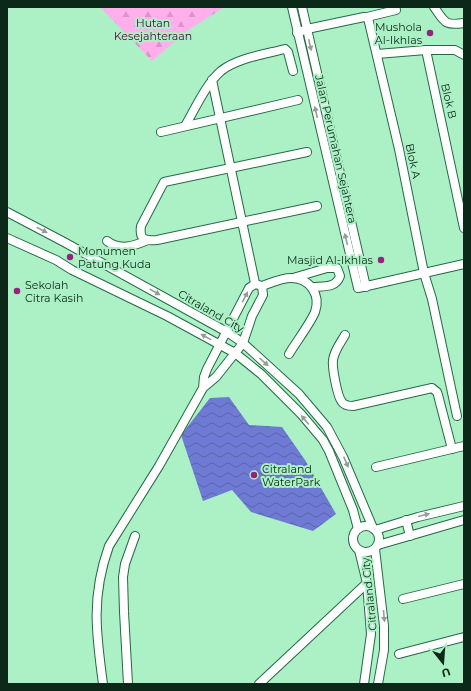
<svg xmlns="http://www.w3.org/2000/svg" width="471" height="691" viewBox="0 0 471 691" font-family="Montserrat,sans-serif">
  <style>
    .forest { fill: url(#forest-firs) }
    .water { fill: url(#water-waves) }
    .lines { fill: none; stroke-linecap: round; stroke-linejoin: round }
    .minor-casing { stroke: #246a44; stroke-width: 10 }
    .minor { stroke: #fff; stroke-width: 8 }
    .oneway { fill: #919e97 }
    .poi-dot { fill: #952280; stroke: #abf1c5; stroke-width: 1.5 }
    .labels { text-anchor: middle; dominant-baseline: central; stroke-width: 4; stroke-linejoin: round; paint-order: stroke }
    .park-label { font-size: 11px; fill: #520045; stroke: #abf1c5 }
    .poi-label { font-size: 11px; fill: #0b2818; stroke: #abf1c5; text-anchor: start }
    .street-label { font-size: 11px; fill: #0b2818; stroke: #abf1c5 }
  </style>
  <defs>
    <pattern id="forest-firs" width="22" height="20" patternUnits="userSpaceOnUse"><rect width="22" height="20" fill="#ffafeb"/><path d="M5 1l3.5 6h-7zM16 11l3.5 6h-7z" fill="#d997c9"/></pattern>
    <pattern id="water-waves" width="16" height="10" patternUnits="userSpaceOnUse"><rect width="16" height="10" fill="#6f7ad4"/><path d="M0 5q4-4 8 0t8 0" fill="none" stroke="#5964ab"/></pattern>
  </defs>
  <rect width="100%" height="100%" fill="#abf1c5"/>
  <path class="forest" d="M100,7H227L223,8L190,29L152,61Z"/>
  <path class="water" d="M229,397L249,425L282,427L305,460L336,514L313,531L251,512L232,490L203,501L181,435L210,398Z"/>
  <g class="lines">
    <defs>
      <g id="minor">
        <path d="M292,7L358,288L464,264"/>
        <path d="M302,7L366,287"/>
        <path d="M434,7C445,22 444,26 464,23"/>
        <path d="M367,17L396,10"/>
        <path d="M297,33L307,29L364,17L368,18L399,149L424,273L432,299L457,416"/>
        <path d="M426,50L464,228"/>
        <path d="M377,54L426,50H455L464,55"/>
        <path d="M212,80L255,283"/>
        <path d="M185,126C195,109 206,84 221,71C237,58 266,54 285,49L288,52L293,71"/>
        <path d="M161,132L298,100"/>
        <path d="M307,152L164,182L141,226C139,240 145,241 157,240L317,206"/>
        <path d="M7,212L64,242L227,332L243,343L299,394L327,427L343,457L373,528"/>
        <path d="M7,238L56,260L72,270L167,316L235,353L261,374L301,414L323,440L329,451L353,510L358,529"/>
        <path d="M107,241C120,251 134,246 148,240"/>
        <path d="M293,278L327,268H337L340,276C336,288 324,286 313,287"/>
        <path d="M262,286C271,283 281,278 291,278C310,278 321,295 315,312C310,324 296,342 289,354"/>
        <path d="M345,335C341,342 334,351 333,360C332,367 337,396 342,402C344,405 348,406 353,406L432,388L437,392L438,395L452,449"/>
        <path d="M376,467L464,446"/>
        <path d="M406,520L410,536"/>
        <circle cx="366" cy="539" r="13"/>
        <path d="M375,530L418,517L464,506"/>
        <path d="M378,545L464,520"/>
        <path d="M375,549L384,626V650L378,684"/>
        <path d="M359,550L367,583L371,634L364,684"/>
        <path d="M403,599L464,584"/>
        <path d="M399,654L464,637"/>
        <path d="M103,684C96,633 91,596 109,546L159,466L203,388L216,377L243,343L252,316L263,295L262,286L255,284L249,288L207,369L204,377L203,388"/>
        <path d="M128,684L124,612L123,577L125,564L135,536"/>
        <path d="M259,684L367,583"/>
      </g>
    </defs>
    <use href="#minor" class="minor-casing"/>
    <use href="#minor" class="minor"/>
  </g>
  <defs><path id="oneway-solid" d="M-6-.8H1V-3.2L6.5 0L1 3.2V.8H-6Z"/></defs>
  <g class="oneway">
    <use href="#oneway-solid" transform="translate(310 45) rotate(77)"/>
    <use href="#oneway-solid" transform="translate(316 112) rotate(-103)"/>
    <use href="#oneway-solid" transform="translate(42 230) rotate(27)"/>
    <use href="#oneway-solid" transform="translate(346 239) rotate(-103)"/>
    <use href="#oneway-solid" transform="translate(155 292) rotate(29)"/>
    <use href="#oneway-solid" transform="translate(245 297) rotate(-63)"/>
    <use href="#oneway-solid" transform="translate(206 337) rotate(-151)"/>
    <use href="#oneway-solid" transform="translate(264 362) rotate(42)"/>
    <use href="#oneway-solid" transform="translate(305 420) rotate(-130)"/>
    <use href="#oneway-solid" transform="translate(346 462) rotate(67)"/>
    <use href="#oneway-solid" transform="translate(424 515) rotate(-14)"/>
    <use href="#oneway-solid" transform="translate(384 616) rotate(85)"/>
  </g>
  <g class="poi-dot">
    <circle cx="430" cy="33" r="4"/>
    <circle cx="70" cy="257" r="4"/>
    <circle cx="381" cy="260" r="4"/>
    <circle cx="17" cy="291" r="4"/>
    <circle cx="254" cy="475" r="4"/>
  </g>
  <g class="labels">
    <g class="park-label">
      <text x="153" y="23">Hutan<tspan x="153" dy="13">Kesejahteraan</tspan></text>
    </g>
    <g class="poi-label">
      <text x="422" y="27" text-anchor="end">Mushola<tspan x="422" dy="13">Al-Ikhlas</tspan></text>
      <text x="78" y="251">Monumen<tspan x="78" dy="13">Patung Kuda</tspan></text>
      <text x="373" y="260" text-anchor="end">Masjid Al-Ikhlas</text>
      <text x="25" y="285">Sekolah<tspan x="25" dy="13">Citra Kasih</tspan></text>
      <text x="262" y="469">Citraland<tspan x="262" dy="13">WaterPark</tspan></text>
    </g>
    <g class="street-label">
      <text transform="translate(449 101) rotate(77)">Blok B</text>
      <text transform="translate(336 149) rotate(77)">Jalan Perumahan Sejahtera</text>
      <text transform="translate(413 161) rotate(78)">Blok A</text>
      <text transform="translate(211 311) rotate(30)">Citraland City</text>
      <text transform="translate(369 594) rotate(-96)">Citraland City</text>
    </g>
  </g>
  <rect width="471" height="691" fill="none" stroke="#0b2818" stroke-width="16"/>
  <g transform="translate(443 663) rotate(163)" stroke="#abf1c5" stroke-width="3" paint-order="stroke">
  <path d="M0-3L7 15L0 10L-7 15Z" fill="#0b2818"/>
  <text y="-6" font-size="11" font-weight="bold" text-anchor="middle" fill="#0b2818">U</text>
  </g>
</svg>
